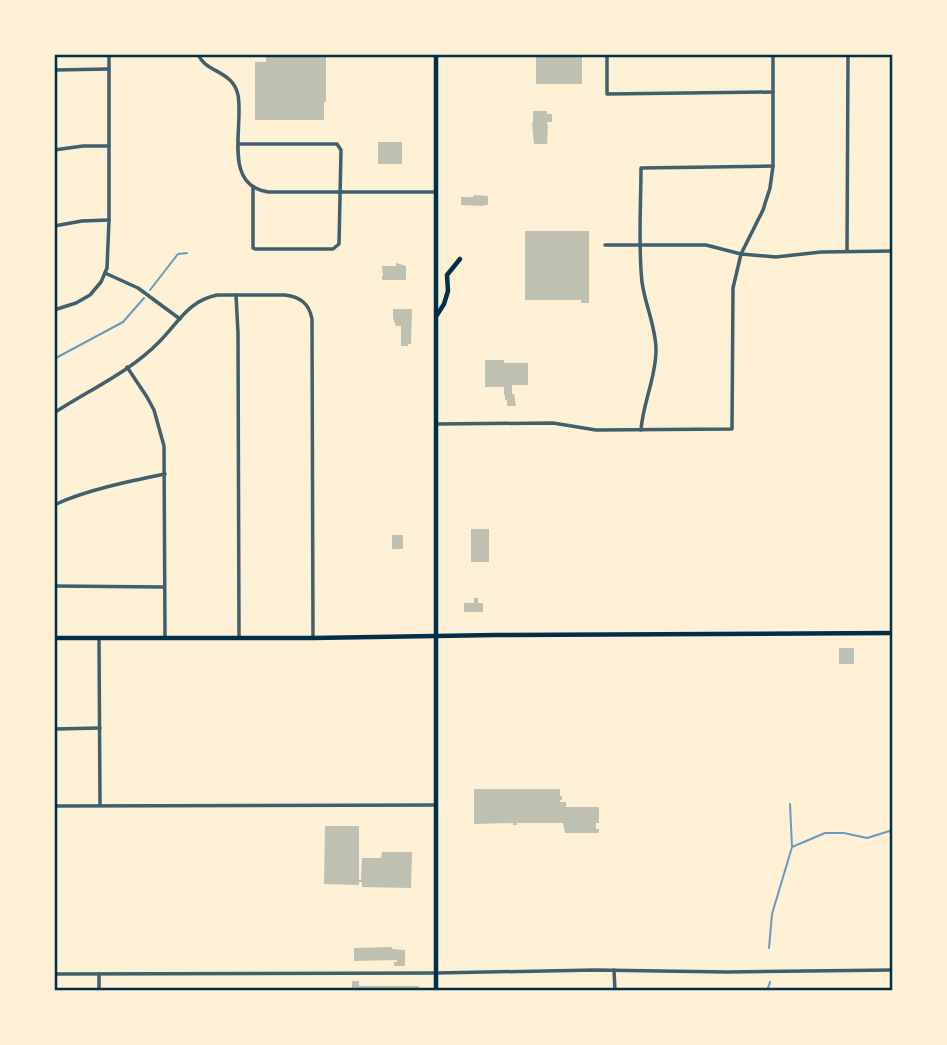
<svg xmlns="http://www.w3.org/2000/svg" width="947" height="1045" viewBox="0 0 947 1045" font-family="'PT Sans',sans-serif">
  <style>
    .lines { fill: none; stroke-linecap: round; stroke-linejoin: round }
    .stream { stroke: #669bbc; stroke-width: 2 }
    .building { fill: #bec0b2 }
    .minor { stroke: #3f606c; stroke-width: 3.5 }
    .secondary { stroke: #003049; stroke-width: 4.5 }
    .neatline { fill: none; stroke: #003049; stroke-width: 2.5 }
  </style>
  <rect width="100%" height="100%" fill="#fdf0d5"/>
  <g class="lines">
    <g class="stream">
      <path d="M150,290L178,254L187,253"/>
      <path d="M54,359L123,322L144,298"/>
      <path d="M792,847L825,833H844L867,838L893,830"/>
      <path d="M769,948L772,914L792,847L790,804"/>
      <path d="M767,991L770,982"/>
    </g>
  </g>
  <g class="building">
    <path d="M266,54H326V102H324V120H255V62H266Z"/>
    <rect x="536" y="54" width="46" height="30"/>
    <path d="M533,111H547V114H552V122H547V125H548L547,144H534L532,123H533Z"/>
    <rect x="378" y="142" width="24" height="22"/>
    <path d="M474,195L488,196V205H484V206L461,205V197H473Z"/>
    <path d="M525,231H589V303H581V300H525Z"/>
    <path d="M396,263L406,266V280H382V276H383L382,266H396Z"/>
    <path d="M393,309H412L411,344H408V346H401V326H396L393,318Z"/>
    <path d="M485,360H504V363H528V385H512V394H514L516,406H507V400H505V395H504V387H485Z"/>
    <rect x="471" y="529" width="18" height="33"/>
    <rect x="392" y="535" width="11" height="14"/>
    <path d="M474,598H478V603H483V612H464V603H474Z"/>
    <rect x="839" y="648" width="15" height="16"/>
    <path d="M474,789H560V796H562V800H560V802H566V807H599V823H596V829H599V833H565L563,823H517V825H513V823L474,824Z"/>
    <path d="M325,826H359V880H361L362,858H381L382,852H412L411,888L362,887V882H359V885L324,884Z"/>
    <path d="M392,947V949L405,950V966H394V962H397V960L354,961V948Z"/>
    <path d="M352,981H359V986H419V991H352Z"/>
  </g>
  <g class="lines">
    <g class="minor">
      <path d="M198,54C205,73 233,70 238,95C244,127 222,185 268,192H436"/>
      <path d="M607,54V94L773,92"/>
      <path d="M54,70L109,69"/>
      <path d="M239,144H337L341,150L339,244L333,249H255L253,248V188"/>
      <path d="M54,150L83,146H109"/>
      <path d="M54,226L82,221L109,220"/>
      <path d="M605,245H706L741,254L776,257L821,252L893,251"/>
      <path d="M847,251L848,54"/>
      <path d="M105,273L138,288L180,319"/>
      <path d="M236,295L238,333L239,637"/>
      <path d="M54,310L76,303L90,295L101,282L107,268L109,220V54"/>
      <path d="M127,367L147,397L154,410L164,446L165,637"/>
      <path d="M54,413C89,390 130,372 159,342C179,322 188,301 217,295H285C300,297 309,303 312,319L313,638"/>
      <path d="M436,424L553,423L596,430L732,429L733,288L741,254L763,210L770,188L773,166V54"/>
      <path d="M641,430C643,402 656,378 656,350C656,327 645,305 642,282C638,246 641,204 641,168L773,166"/>
      <path d="M54,505C86,490 130,481 165,474"/>
      <path d="M54,586L164,587"/>
      <path d="M99,638L100,805"/>
      <path d="M54,729L100,728"/>
      <path d="M54,806L436,805"/>
      <path d="M614,970L615,991"/>
      <path d="M54,974L436,973L595,970L727,972L893,970"/>
      <path d="M99,974V991"/>
    </g>
    <g class="secondary">
      <path d="M436,54V991"/>
      <path d="M437,315L444,304L448,291L447,275L460,259"/>
      <path d="M54,638H313L496,635L893,633"/>
    </g>
  </g>
  <rect width="947" height="1045" fill="none" stroke="#fdf0d5" stroke-width="112"/>
  <rect x="56" y="56" width="835" height="933" class="neatline"/>
</svg>
